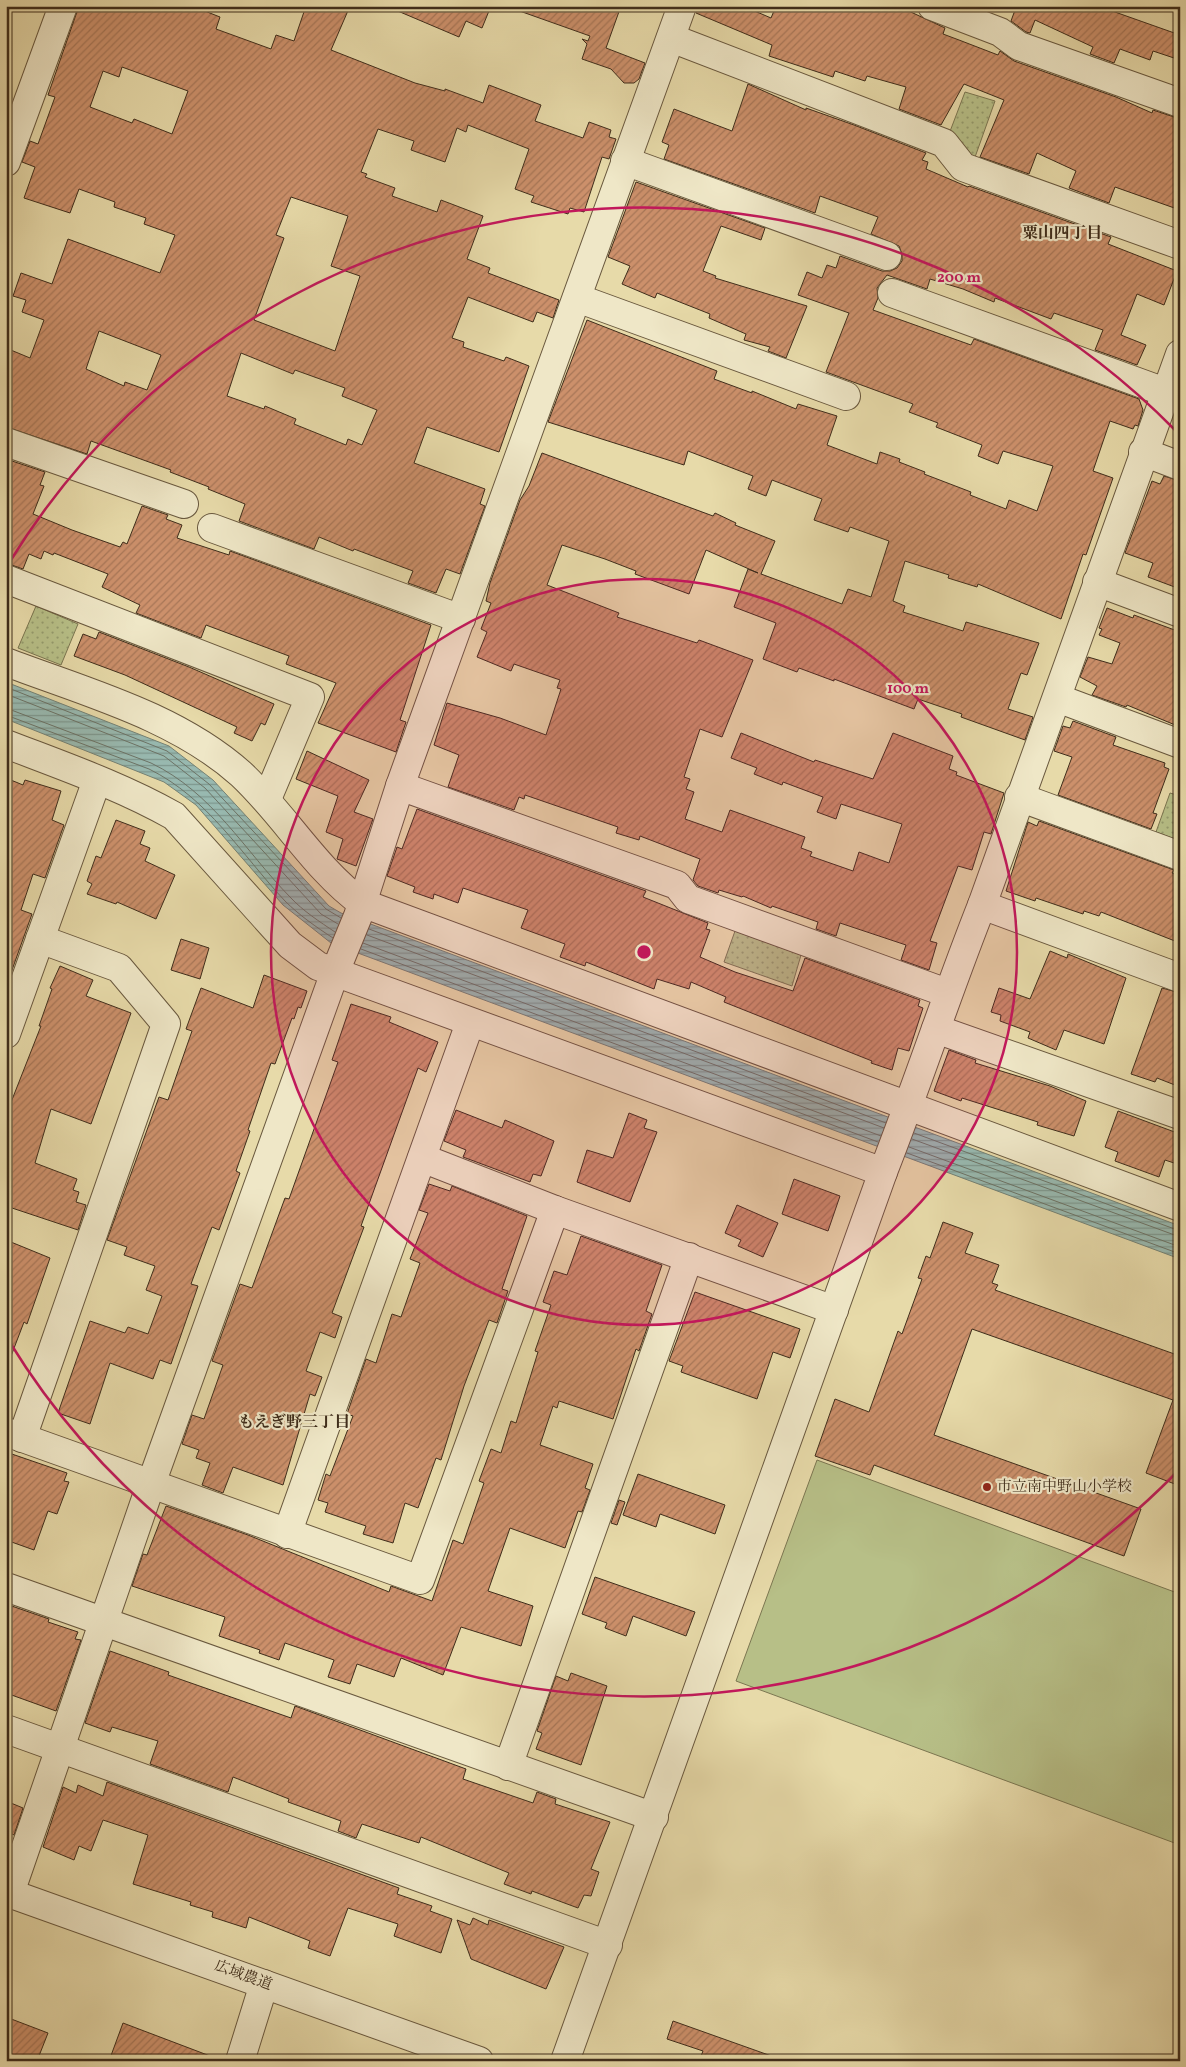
<svg xmlns="http://www.w3.org/2000/svg" width="1186" height="2067" viewBox="0 0 1186 2067" font-family="Vollkorn,'Noto Serif JP',serif">
  <style>
    .grass { fill: #b7bf87; stroke: #7b7651 }
    .park { fill: url(#park-dots); stroke: #7b7651 }
    .water { fill: url(#water-rules); stroke: #748174 }
    .lines { fill: none; stroke-linecap: round; stroke-linejoin: round }
    .shore { stroke: #6c7366; stroke-width: 1 }
    .building { fill: url(#building-hatch); stroke: #3f2d1b; fill-rule: evenodd }
    .minor-casing { stroke: #69583e; stroke-width: 30 }
    .minor { stroke: #efe7c7; stroke-width: 28 }
    .ring { fill: none; stroke: #c2185b; stroke-width: 2.5 }
    .poi-dot { fill: #8f2418; stroke: #efe7c7; stroke-width: 2 }
    .labels { text-anchor: middle; dominant-baseline: central; stroke-width: 4.5; stroke-linejoin: round; paint-order: stroke }
    .poi-label { font-size: 15px; fill: #3f2d1b; stroke: #efe7c7; text-anchor: start }
    .street-label { font-size: 15px; fill: #3f2d1b; stroke: #efe7c7 }
    .neighbourhood-label { font-size: 16px; font-weight: bold; fill: #3f2d1b; stroke: #efe7c7 }
    .centre { fill: #c2185b; stroke: #efe7c7; stroke-width: 2.5 }
    .ring-label { font-size: 15px; text-anchor: middle; font-weight: bold; fill: #c2185b; stroke: #efe7c7; stroke-width: 4.5; stroke-linejoin: round; paint-order: stroke }
  </style>
  <defs>
    <pattern id="park-dots" width="8" height="8" patternUnits="userSpaceOnUse" patternTransform="scale(1.25)"><rect width="8" height="8" fill="#b7bf87"/><path d="M2 2h.1M6 6h.1" fill="none" stroke="#969c6e" stroke-width="1.8" stroke-linecap="round"/></pattern>
    <pattern id="water-rules" width="6" height="5" patternUnits="userSpaceOnUse" patternTransform="scale(1.25)"><rect width="6" height="5" fill="#98b9b0"/><path d="M0 2.5h6" fill="none" stroke="#7d978e"/></pattern>
    <pattern id="building-hatch" width="6" height="6" patternUnits="userSpaceOnUse" patternTransform="scale(1.25)"><rect width="6" height="6" fill="#cc906b"/><path d="M-1 1l2-2M0 6l6-6M5 7l2-2" fill="none" stroke="#a77657"/></pattern>
  </defs>
  <rect width="100%" height="100%" fill="#e7daa9"/>
  <filter id="stains"><feTurbulence type="fractalNoise" baseFrequency=".004" numOctaves="4"/><feColorMatrix values="0 0 0 0 .2 0 0 0 0 .09 0 0 0 0 .02 0 0 0 .5 -.17"/></filter>
  <radialGradient id="worn" r=".72"><stop offset=".6" stop-color="#630" stop-opacity="0"/><stop offset="1" stop-color="#630" stop-opacity=".3"/></radialGradient>
  <path class="grass" d="M817,1460L1180,1594V1845L736,1681Z"/>
  <g class="park">
    <path d="M965,92L995,101L974,160L949,134Z"/>
    <path d="M36,606L78,624L61,665L18,648Z"/>
    <path d="M1170,793L1180,796V841L1156,832Z"/>
    <path d="M735,931L801,955L792,986L724,962Z"/>
  </g>
  <path class="water" d="M6,682L169,746L213,780L329,906L341,913L1180,1226V1259L331,943L283,905L196,805L164,782L6,719Z"/>
  <g class="lines">
    <g class="shore">
      <path d="M6,687L167,751L209,784L326,909L341,918"/>
      <path d="M6,694L164,756L205,788L321,914L338,924"/>
      <path d="M6,708L151,763C213,793 244,850 290,897C303,911 320,922 335,932"/>
      <path d="M6,715L149,769C208,798 241,854 285,901C299,915 316,927 333,938"/>
      <path d="M369,929L886,1123"/>
      <path d="M367,935L884,1128"/>
      <path d="M363,943L881,1136"/>
      <path d="M361,949L878,1142"/>
      <path d="M914,1133L1180,1231"/>
      <path d="M912,1139L1180,1237"/>
      <path d="M909,1147L1180,1247"/>
      <path d="M907,1153L1180,1254"/>
    </g>
  </g>
  <g class="building">
    <path d="M79,6H192L220,17L216,29L271,49L276,35L294,41L306,6H350L331,50L415,83L445,91V89L483,103L489,85L541,105L535,121L583,138L589,122L611,130L609,137L616,139L609,159L602,157L584,212L570,208L568,214L531,202L534,196L515,189L529,149L468,125L466,132L457,128L445,162L411,150L414,141L378,129L361,172L367,174L365,177L395,188L392,196L437,212L441,200L483,216L467,259L490,268L488,273L559,300L553,318L537,312L533,322L468,297L452,338L464,342L463,347L504,361L506,357L529,366L499,452L427,427L414,463L485,489L480,504L485,506L460,574L446,569L436,593L408,583L413,571L354,549L353,551L319,537L314,549L239,521L245,504L208,489L209,487L170,472L171,470L91,441L87,454L6,427V348L30,358L44,320L22,312L26,300L13,296L21,273L52,284L68,239L160,273L175,235L144,224L146,218L114,207L115,202L79,189L70,213L24,198L35,167L22,162L30,141L38,144L55,97L48,95ZM122,67L188,91L172,134L134,119L132,123L90,107L103,71L119,77ZM291,197L348,216L331,266L360,276L335,351L254,320L284,238L276,235ZM99,331L161,355L147,390L125,382L124,386L86,369ZM241,353L293,374L295,370L345,388L342,396L377,410L362,445L348,439L346,445L294,424L296,419L265,406L264,409L227,396Z"/>
    <path d="M386,6H491L482,28L466,21L459,37Z"/>
    <path d="M514,6H621L606,48L645,63L639,79L634,83H624L611,69L582,59L587,44L582,39L588,41L590,36L514,9Z"/>
    <path d="M697,6H743L771,18L776,6H898L945,28L943,34L959,40L998,55L1000,51L1014,61L1116,97L1152,113L1153,110L1180,119V210L1115,187L1109,203L1069,188L1076,171L1037,153L1029,174L980,157L1004,100L964,84L941,125L899,109L906,87L867,76L865,81L835,71L833,77L769,56L772,45L696,13Z"/>
    <path d="M1006,6H1098L1180,35V60L1153,51L1150,60L1120,49L1114,63L1090,54L1093,47L1035,20L1030,33L1026,32L1011,21L1015,10Z"/>
    <path d="M748,84L806,110V108L854,125L926,153L922,160L928,162L926,169L968,187L969,186L1111,237L1108,244L1177,271L1164,305L1137,294L1121,335L1146,345L1137,365L1095,350L1103,330L1054,313L1051,319L995,298L994,302L963,289L930,279L927,289L887,275L877,288L878,298L873,310L971,345L974,339L1139,399L1143,410L1138,426L1135,425L1133,429L1110,421L1093,471L1113,478L1086,555L1083,554L1061,619L978,584L977,587L948,578L949,575L905,561L893,601L905,606L903,612L963,631L966,622L1039,643L1027,675L1021,673L1008,709L1033,717L1025,740L961,717L962,714L918,699L914,709L834,679V681L799,668L797,672L763,659L776,623L734,607L748,569L758,573L706,550L689,594L635,574L636,571L605,559L562,545L547,585L619,613L617,617L697,643L699,640L753,660L722,737L700,729L684,777L690,779L686,789L694,792L685,819L722,832L730,810L805,837L801,848L812,852L810,856L853,871L859,852L889,863L902,824L841,804L836,819L817,812L823,797L783,782L782,785L754,774L757,768L731,758L741,733L814,762L815,760L873,779L893,733L953,756L949,769L957,772L956,775L1004,793L991,834L984,832L972,870L958,866L930,941L937,943L929,970L901,960L906,945L840,923L836,936L816,929L818,922L772,906L771,908L743,896L742,897L719,890L718,893L698,886L693,880L700,859L640,836L639,840L616,833L618,827L525,795L524,799L519,797L514,810L448,787L459,755L434,745L447,703L500,718L546,735L561,689L557,688L560,680L514,664L511,671L477,657L487,632L481,629L491,603L486,601L490,583L520,500L529,486L542,453L713,516L715,513L736,523L735,525L775,541L761,574L842,604L848,589L871,597L889,541L850,527L848,532L814,520L822,499L772,480L766,496L748,489L753,476L688,451L684,465L548,422L587,320L717,371L714,379L752,393V391L796,409L798,404L837,416L827,445L877,464L880,452L900,459L899,462L925,472L924,474L971,492L970,495L1006,509L1009,500L1037,511L1053,466L1003,451L998,464L978,456L982,445L936,427L938,423L909,412L913,404L826,372L849,313L798,295L807,272L822,278L827,265L836,268L840,256L882,271H890L897,268L902,261V254L899,246L871,234L878,217L820,196L815,213L664,159L669,145L662,142L674,109L732,131Z"/>
    <path d="M636,182L765,228L761,240L721,226L703,271L716,276L715,278L807,306L786,358L768,351L770,347L744,340L746,334L709,318L710,314L657,293L655,298L622,284L630,266L608,257Z"/>
    <path d="M6,459L45,472L40,485L44,486L33,514L72,530L120,547L123,542L127,544L142,506L168,515L166,519L182,525L177,538L229,555L230,551L431,625L403,711L400,720L406,722L396,752L318,723L336,683L286,664L289,656L206,625L201,638L136,613L140,605L102,587L108,574L54,553L53,555L44,551L41,559L29,554L23,569L6,563Z"/>
    <path d="M1164,476L1180,481V589L1148,577L1153,563L1125,553L1152,481L1160,484Z"/>
    <path d="M1107,608L1133,618L1134,615L1180,632V727L1127,705L1126,707L1092,695L1097,686L1080,677L1088,657L1112,664L1120,643L1099,635L1102,629L1099,628Z"/>
    <path d="M99,632L189,667L274,704L265,725L261,723L252,741L234,733L237,727L125,675L74,656L83,634L96,639Z"/>
    <path d="M1073,721L1116,737L1113,745L1165,763L1164,767L1169,769L1153,813L1157,814L1151,829L1058,795L1072,757L1054,751L1063,726L1070,728Z"/>
    <path d="M307,751L369,780L354,812L373,819L356,866L337,859L343,839L326,832L338,796L296,779Z"/>
    <path d="M6,778L23,785L25,780L61,791L52,820L64,825L45,878L33,874L21,910L32,914L7,984Z"/>
    <path d="M417,809L646,891L643,897L708,923L706,929L710,930L700,957L735,972L793,991L805,958L920,1000L918,1006L923,1008L909,1051L898,1048L892,1070L871,1063L872,1061L724,1002L726,997L691,982L689,989L657,979L654,989L586,962L585,966L560,957L565,944L521,928L528,910L463,888L458,903L434,894L433,899L413,892L415,887L387,876L397,847L402,849Z"/>
    <path d="M116,820L145,831L140,844L150,848L145,861L175,875L156,919L117,902L116,904L87,894L92,884L87,881L96,856L101,858Z"/>
    <path d="M1039,821L1174,870L1172,873L1180,876V943L1101,912L1099,916L1084,911L1083,914L1036,898L1035,901L1006,891L1028,822L1037,826Z"/>
    <path d="M181,939L209,948L200,979L171,970Z"/>
    <path d="M1050,951L1067,958L1068,954L1126,978L1104,1044L1064,1030L1056,1050L1028,1038L1030,1032L1000,1021L1001,1015L991,1012L999,988L1030,999Z"/>
    <path d="M60,966L93,980L86,996L131,1013L91,1124L51,1109L35,1163L77,1179L73,1190L79,1192L76,1202L86,1205L78,1230L6,1206V1115L41,1026H39L52,989L50,988Z"/>
    <path d="M264,975L307,991L301,1008L298,1007L294,1019L292,1018L275,1064L271,1063L248,1130L250,1131L236,1171L240,1173L219,1230L212,1227L191,1284L198,1286L171,1364L160,1360L153,1379L110,1363L90,1424L58,1413L90,1321L125,1333L128,1327L148,1334L162,1296L146,1290L155,1266L124,1255L127,1247L107,1240L159,1097L168,1100L192,1031L186,1029L201,988L253,1008Z"/>
    <path d="M1162,988L1180,993V1087L1157,1078L1155,1082L1131,1074Z"/>
    <path d="M351,1004L391,1017L389,1022L438,1042L426,1072L418,1068L361,1226L364,1227L332,1313L342,1317L335,1338L320,1332L306,1371L322,1377L315,1396L310,1394L283,1485L233,1467L223,1493L202,1485L210,1463L196,1458L199,1450L182,1444L192,1415L204,1419L223,1365L212,1361L240,1284L252,1288L285,1198L289,1199L338,1062L332,1060Z"/>
    <path d="M949,1050L976,1060L975,1063L1050,1086L1086,1101L1074,1136L1037,1125L1038,1122L962,1098L961,1101L934,1091Z"/>
    <path d="M456,1110L502,1128L505,1120L554,1141L541,1176L533,1174L530,1182L463,1157L466,1150L444,1141Z"/>
    <path d="M1118,1111L1180,1134V1165L1165,1160L1159,1177L1115,1161L1118,1152L1105,1147Z"/>
    <path d="M629,1113L647,1120L644,1128L657,1132L630,1202L577,1182L587,1150L613,1158Z"/>
    <path d="M794,1179L840,1196L828,1231L782,1214Z"/>
    <path d="M429,1184L450,1191L452,1186L527,1216L502,1289L508,1291L497,1323L489,1320L464,1386L441,1460L436,1458L418,1508L405,1503L393,1543L363,1534L366,1526L325,1512L328,1503L318,1500L326,1474L330,1476L353,1416L347,1414L366,1359L376,1363L392,1314L401,1317L420,1263L410,1259L428,1213L419,1210Z"/>
    <path d="M737,1205L778,1223L763,1257L738,1246L741,1240L725,1233Z"/>
    <path d="M943,1222L973,1233L965,1253L999,1265L992,1283L998,1285L995,1290L1180,1356V1486L1146,1473L1173,1400L972,1329L934,1435L1141,1509L1124,1556L874,1465L870,1475L815,1456L835,1399L869,1412L898,1331L902,1334L922,1279L918,1278L926,1256L930,1258Z"/>
    <path d="M581,1236L662,1265L646,1311L652,1314L639,1351L636,1349L613,1419L559,1401L557,1408L553,1406L540,1445L593,1464L585,1488L590,1490L582,1512L578,1511L565,1548L510,1528L488,1591L533,1606L521,1646L461,1627L443,1675L401,1658L394,1677L357,1664L350,1684L328,1677L334,1660L285,1643L279,1660L259,1653L260,1650L219,1636L225,1617L132,1586L143,1554L147,1555L166,1506L248,1535L389,1592L391,1586L432,1601L453,1540L463,1544L484,1483L479,1481L491,1449L501,1453L511,1421L516,1423L538,1352L535,1351L551,1305L543,1302L554,1271L567,1275Z"/>
    <path d="M6,1240L50,1258L27,1324L24,1322L8,1364L6,1363Z"/>
    <path d="M695,1292L800,1329L790,1358L773,1352L757,1399L681,1372L683,1366L669,1361Z"/>
    <path d="M6,1452L67,1473L64,1481L69,1482L57,1514L48,1511L34,1550L6,1540Z"/>
    <path d="M638,1474L725,1505L715,1534L660,1514L656,1527L623,1515Z"/>
    <path d="M619,1500L625,1502L617,1525L611,1523Z"/>
    <path d="M595,1577L695,1612L686,1636L633,1616L626,1636L605,1628L607,1623L582,1614Z"/>
    <path d="M6,1604L49,1619L48,1622L78,1632L75,1639L81,1640L56,1711L6,1693Z"/>
    <path d="M110,1651L169,1672L168,1675L291,1718L295,1706L466,1769L463,1779L533,1803L537,1792L556,1799L555,1804L610,1822L591,1869L599,1872L591,1896L584,1895L578,1908L532,1891L531,1894L504,1884L509,1873L421,1837L419,1843L362,1824L356,1838L338,1831L341,1821L288,1802L289,1799L233,1777L228,1792L150,1764L158,1741L112,1727L110,1732L85,1723Z"/>
    <path d="M571,1673L607,1686L581,1765L536,1749L542,1733L537,1731L556,1676L568,1681Z"/>
    <path d="M107,1782L399,1888L397,1894L432,1906L430,1911L452,1919L441,1953L394,1936L398,1924L348,1908L330,1956L308,1948L310,1941L249,1917L246,1928L212,1917L213,1912L190,1905L191,1902L133,1884L148,1835L103,1820L91,1851L79,1846L74,1860L43,1847L63,1787L76,1793L78,1785L103,1796Z"/>
    <path d="M6,1801L23,1808L14,1835L6,1831Z"/>
    <path d="M473,1918L488,1925L489,1920L564,1947L546,1989L471,1959L457,1920L470,1925Z"/>
    <path d="M6,2017L48,2033L37,2061H6Z"/>
    <path d="M673,2021L777,2058V2061H699L703,2051L667,2039Z"/>
    <path d="M123,2023L218,2059V2061H109Z"/>
  </g>
  <g class="lines">
    <defs>
      <g id="minor">
        <path d="M932,6L1000,32L1019,46L1180,103"/>
        <path d="M671,38L944,143L963,167L1180,245"/>
        <path d="M625,161L887,256"/>
        <path d="M6,162L63,6"/>
        <path d="M892,293L1165,392"/>
        <path d="M577,298L846,396"/>
        <path d="M6,442L184,504"/>
        <path d="M1143,452L1180,466"/>
        <path d="M212,528L461,619"/>
        <path d="M6,579L310,697L267,799"/>
        <path d="M1097,582L1180,613"/>
        <path d="M6,662C85,692 176,716 241,774C284,814 315,869 362,903L1180,1207"/>
        <path d="M1057,698L1180,744"/>
        <path d="M6,744C63,766 121,786 174,816L290,945L318,966L883,1172"/>
        <path d="M400,786L677,885L688,899L947,993"/>
        <path d="M1019,797L1180,856"/>
        <path d="M982,905L1180,978"/>
        <path d="M936,1029L1180,1115"/>
        <path d="M6,1034L97,780"/>
        <path d="M422,1158L555,1210L834,1310"/>
        <path d="M6,1432L420,1580L555,1210"/>
        <path d="M22,1438L166,1024L119,968L40,939"/>
        <path d="M287,1534L470,1023"/>
        <path d="M6,1587L654,1817"/>
        <path d="M6,1729L608,1945"/>
        <path d="M508,1766L689,1257"/>
        <path d="M6,1892L479,2061"/>
        <path d="M10,1893L151,1484L335,972L358,916L400,786L682,6"/>
        <path d="M240,2061L264,1984"/>
        <path d="M565,2061L883,1172C918,1083 947,993 982,905L1180,354"/>
      </g>
    </defs>
    <use href="#minor" class="minor-casing"/>
    <use href="#minor" class="minor"/>
  </g>
  <circle cx="644" cy="952" r="373" fill="#c2185b" fill-opacity=".12"/>
  <g class="ring">
    <circle cx="644" cy="952" r="373"/>
    <path d="M1175 1474A745 745 0 0 1 9 1341M9 563A745 745 0 0 1 1175 430"/>
  </g>
  <circle class="poi-dot" cx="987" cy="1487" r="5"/>
  <g class="labels">
    <g class="poi-label">
      <text x="997" y="1487">市立南中野山小学校</text>
    </g>
    <g class="street-label">
      <text transform="translate(243 1976) rotate(20)">広域農道</text>
    </g>
    <g class="neighbourhood-label">
      <text x="1062" y="234">粟山四丁目</text>
      <text x="294" y="1423">もえぎ野三丁目</text>
    </g>
  </g>
  <circle cx="644" cy="952" r="8" class="centre"/>
  <g class="ring-label">
    <text x="959" y="282">200 m</text>
    <text x="908" y="693">100 m</text>
  </g>
  <rect width="1186" height="2067" fill="none" stroke="#e7daa9" stroke-width="25"/>
  <rect x="8" y="8" width="1171" height="2052" fill="none" stroke="#3f2d1b" stroke-width="2.5"/>
  <rect x="12" y="12" width="1161" height="2042" fill="none" stroke="#3f2d1b"/>
  <rect width="100%" height="100%" filter="url(#stains)"/>
  <rect width="100%" height="100%" fill="url(#worn)"/>
</svg>
